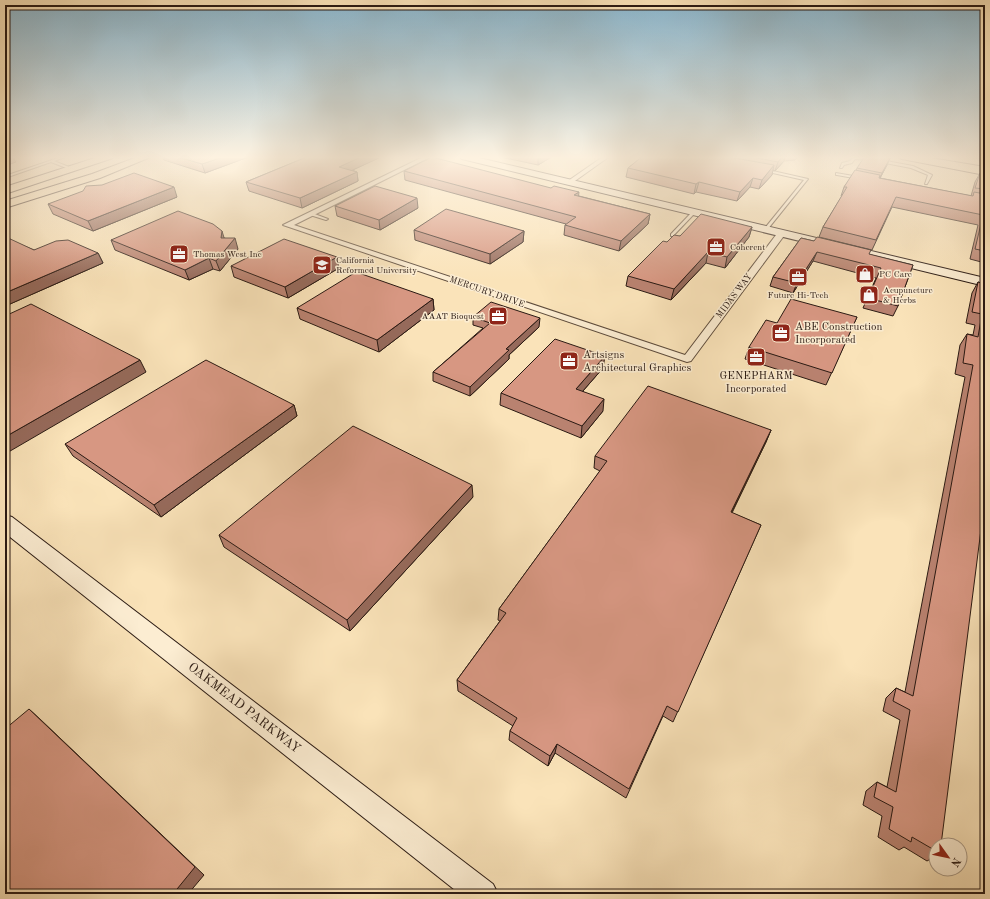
<svg xmlns="http://www.w3.org/2000/svg" width="990" height="899" viewBox="0 0 990 899" font-family="'Old Standard TT',serif">
  <style>
    .lines { fill: none; stroke-linecap: round; stroke-linejoin: round }
    .lane-casing { stroke: #5e4c3c; stroke-width: 2 }
    .street-casing { stroke: #5e4c3c; stroke-width: 2 }
    .secondary-casing { stroke: #2a1a13; stroke-width: 2 }
    .primary-casing { stroke: #2a1a13; stroke-width: 2 }
    .highway-casing { stroke: #2a1a13; stroke-width: 2 }
    .lane { fill: #fcedd2; fill-rule: evenodd }
    .street { fill: #fcedd2; fill-rule: evenodd }
    .secondary { fill: #fcedd2; fill-rule: evenodd }
    .primary { fill: #fae3b9; fill-rule: evenodd }
    .highway { fill: #fae3b9; fill-rule: evenodd }
    .wall { fill: #b98270; stroke: #2a1a13 }
    .shaded-wall { fill: #966a5b; stroke: #2a1a13 }
    .building { fill: #d79782; stroke: #2a1a13 }
    .labels { text-anchor: middle; dominant-baseline: central; stroke-width: 3; stroke-linejoin: round; paint-order: stroke }
    .far-poi-label { font-size: 9px; fill: #2a1a13; stroke: #fcedd2; text-anchor: start }
    .far-street-label { font-size: 9px; fill: #2a1a13; stroke: #fcedd2 }
    .poi-label { font-size: 11px; fill: #2a1a13; stroke: #fcedd2; text-anchor: start }
    .near-street-label { font-size: 13px; fill: #2a1a13; stroke: #fcedd2 }
  </style>
  <rect width="100%" height="100%" fill="#fae3b9"/>
  <filter id="stains"><feTurbulence type="fractalNoise" baseFrequency=".005" numOctaves="4"/><feColorMatrix values="0 0 0 0 .2 0 0 0 0 .09 0 0 0 0 .02 0 0 0 .5 -.17"/></filter>
  <radialGradient id="worn" r=".72"><stop offset=".6" stop-color="#630" stop-opacity="0"/><stop offset="1" stop-color="#630" stop-opacity=".3"/></radialGradient>
  <g class="lines">
    <defs>
      <g id="lane">
        <path d="M64,156H68L54,161L69,167V169L51,162L5,178V176Z"/>
        <path d="M853,157L870,158L872,159L870,160L855,159L852,163L844,165L842,168H840L842,163L850,161Z"/>
        <path d="M881,160L913,166L932,175L927,184H925L928,175L911,168L880,162V160Z"/>
        <path d="M764,169L808,179L767,230H766L764,229L765,228L804,180L764,171Z"/>
        <path d="M836,173L859,177L861,178L859,179L837,175H836Z"/>
        <path d="M693,211L696,212L673,236H671V234Z"/>
        <path d="M310,213H312L328,219L326,220L310,215Z"/>
      </g>
      <g id="street">
        <path d="M425,156H432L294,225L685,355L779,231L786,233L691,361L687,362L283,225Z"/>
        <path d="M604,156H610L572,183H568V181Z"/>
      </g>
      <g id="secondary">
        <path d="M458,156H471L985,278V286L462,159Z"/>
        <path d="M5,515L12,517L493,884L498,894H460L5,533Z"/>
      </g>
      <g id="primary">
        <path d="M101,156H114L113,158L5,194V187Z"/>
        <path d="M140,156H153L100,178L5,208V201L92,174Z"/>
      </g>
      <path id="highway" d="M896,156H919L985,167V175L902,159Z"/>
    </defs>
    <use href="#lane" class="lane-casing"/>
    <use href="#street" class="street-casing"/>
    <use href="#secondary" class="secondary-casing"/>
    <use href="#primary" class="primary-casing"/>
    <use href="#highway" class="highway-casing"/>
    <use href="#lane" class="lane"/>
    <use href="#street" class="street"/>
    <use href="#secondary" class="secondary"/>
    <use href="#primary" class="primary"/>
    <use href="#highway" class="highway"/>
  </g>
  <g class="wall">
    <path d="M163,156H251L205,173L164,160Z"/>
    <path d="M309,156H383L352,170L357,172L358,181L302,208L249,191L246,182Z"/>
    <path d="M496,156H553L538,165Z"/>
    <path d="M643,156H798L795,160L784,161L775,171L773,170L772,175L759,189L750,187L737,201L696,192L694,194L626,177L628,168Z"/>
    <path d="M887,165L880,178L971,196L975,182L980,173L985,174V263L970,259L978,225L892,207L872,250L819,237L823,227L842,196H841L844,187L856,171L857,168Z"/>
    <path d="M404,171L579,196L650,214L648,224L619,251L564,235L565,225L566,224L405,180Z"/>
    <path d="M177,197L93,231L53,214L48,204Z"/>
    <path d="M335,206L418,208L380,230L337,216Z"/>
    <path d="M752,227L749,237L725,268L706,263L671,300L626,286L628,276L667,242L680,236Z"/>
    <path d="M414,230L524,231L523,242L490,264L415,240Z"/>
    <path d="M5,238L34,250L98,253L103,263L10,304L5,301Z"/>
    <path d="M225,238L238,249L220,271L213,269L189,280L115,250L111,240Z"/>
    <path d="M801,238L913,265L898,306L893,316L863,308L876,278L813,261L793,293L770,286L773,277Z"/>
    <path d="M231,266L339,268L288,298L234,277Z"/>
    <path d="M978,282L985,284L936,845V856L927,861L904,847L899,850L878,837L882,816L863,805L866,791L877,782L887,787L900,720L883,711L886,698L896,688L905,692L965,377L955,374L960,345L967,334L973,335L975,325L966,323L972,293Z"/>
    <path d="M433,299L434,310L379,352L300,319L297,308Z"/>
    <path d="M473,317L539,327L509,355V359L470,396L433,381V372L483,328L473,325Z"/>
    <path d="M857,317L826,385L745,359L749,347Z"/>
    <path d="M603,368L583,391L603,411L581,438L500,405L501,393Z"/>
    <path d="M294,405L297,416L161,517L73,456L65,444Z"/>
    <path d="M771,430L766,442L732,513L761,525L673,722L663,716L626,798L555,753L548,766L509,740L510,731L513,726L458,691L457,680L500,621L498,620L499,609L600,471L594,468L595,456Z"/>
    <path d="M473,497L350,631L224,547L219,535Z"/>
  </g>
  <g class="shaded-wall">
    <path d="M5,156H12L16,162L5,166Z"/>
    <path d="M226,156H251L205,173L202,164Z"/>
    <path d="M363,156H383L340,176L339,167Z"/>
    <path d="M538,156H553L538,165Z"/>
    <path d="M783,156H785L784,161L775,171L778,162Z"/>
    <path d="M890,158L887,165L879,180L882,173Z"/>
    <path d="M774,165L772,175L759,189L762,180Z"/>
    <path d="M357,172L358,181L302,208L300,198Z"/>
    <path d="M753,178L750,187L737,201L740,192Z"/>
    <path d="M699,182L696,192L694,194L696,184Z"/>
    <path d="M174,187L177,197L93,231L88,221Z"/>
    <path d="M579,192L578,201L574,195Z"/>
    <path d="M417,198L418,208L380,230L379,220Z"/>
    <path d="M650,214L648,224L619,251L621,241Z"/>
    <path d="M752,227L749,237L725,268L727,257Z"/>
    <path d="M222,231L225,241L221,238Z"/>
    <path d="M524,231L523,242L490,264V254Z"/>
    <path d="M235,238L238,249L220,271L216,261Z"/>
    <path d="M708,252L706,263L671,300L674,289Z"/>
    <path d="M817,252L813,261L793,293L797,283Z"/>
    <path d="M98,253L103,263L10,304L5,295V293Z"/>
    <path d="M337,257L339,268L288,298L285,287Z"/>
    <path d="M209,258L213,269L189,280L185,270Z"/>
    <path d="M433,299L434,310L379,352L377,340Z"/>
    <path d="M540,318L539,327L509,355V359L470,396V387L506,349Z"/>
    <path d="M605,356L603,368L575,400L576,389Z"/>
    <path d="M140,360L146,372L5,454V437Z"/>
    <path d="M604,399L603,411L581,438L582,426Z"/>
    <path d="M294,405L297,416L161,517L154,505Z"/>
    <path d="M771,430L766,442L726,524L731,512Z"/>
    <path d="M472,485L473,497L350,631L347,620Z"/>
    <path d="M29,709L40,719L204,875L188,894H173Z"/>
    <path d="M557,744L555,753L548,766L550,756Z"/>
  </g>
  <g class="building">
    <path d="M174,156H226L202,164Z"/>
    <path d="M309,156H363L339,167L357,172L300,198L246,182Z"/>
    <path d="M643,156H723L774,165L762,180L753,178L740,192L699,182L696,184L628,168Z"/>
    <path d="M747,156H783L778,162Z"/>
    <path d="M865,156H877L890,158L882,173L857,168Z"/>
    <path d="M432,157L551,188L554,186L579,192L574,195L650,214L621,241L565,225L576,217L404,171Z"/>
    <path d="M855,170L880,175L879,178L973,196L974,192L985,194V251L975,249L983,215L896,197L876,240L823,227L847,187H844Z"/>
    <path d="M134,173L174,187L88,221L48,204L83,191L86,186L102,185Z"/>
    <path d="M980,173L985,174V189L975,188Z"/>
    <path d="M375,186L417,198L379,220L335,206Z"/>
    <path d="M446,209L524,231L490,254L414,230Z"/>
    <path d="M178,211L213,224L222,231L221,238H235L216,261L209,258L185,270L111,240Z"/>
    <path d="M701,214L752,227L727,257L708,252L674,289L628,276L663,241L667,242L674,235L680,236Z"/>
    <path d="M6,237L34,250L56,241L68,240L98,253L5,293V238Z"/>
    <path d="M817,237L871,250L869,254L913,265L898,306L868,298L881,268L817,252L797,283L773,277L801,238L814,241Z"/>
    <path d="M284,239L337,257L285,287L231,266Z"/>
    <path d="M356,272L433,299L377,340L297,308Z"/>
    <path d="M978,282L985,284V498L941,845H936V851L912,837L911,842L889,829L893,807L874,797L877,782L896,792L910,710L893,701L896,688L913,696L973,365L963,363L967,334L978,337L982,314L972,312Z"/>
    <path d="M791,299L857,317L832,373L749,347L766,320L777,323Z"/>
    <path d="M491,302L540,318L506,349L509,350L470,387L433,372L490,323L473,317Z"/>
    <path d="M31,304L140,360L5,437V316Z"/>
    <path d="M555,339L605,356L576,389L604,399L582,426L501,393Z"/>
    <path d="M206,360L294,405L154,505L65,444Z"/>
    <path d="M648,386L771,430L731,512L761,525L678,712L667,706L629,789L557,744L550,756L510,731L517,718L457,680L506,613L499,609L607,461L595,456Z"/>
    <path d="M353,426L472,485L347,620L219,535Z"/>
    <path d="M29,709L195,867L173,894H5V729Z"/>
  </g>
  <linearGradient id="sky" x2="0" y2="1"><stop stop-color="#8ab8d1"/><stop offset="0.56" stop-color="#fdf2e0"/><stop offset="1" stop-color="#fdf2e0" stop-opacity="0"/></linearGradient>
  <rect width="990" height="281" fill="url(#sky)"/>
  <defs>
    <symbol id="office-square" viewBox="-11 -11 22 22"><rect x="-9" y="-9" width="18" height="18" rx="4" fill="#8f2418" stroke="#fcedd2"/><path d="M-6-3h4V-5.5h4V-3h4V5H-6ZM-1-4.5V-3h2v-1.5ZM-6 0V1H6V0Z" fill="#fff"/></symbol>
    <symbol id="school-square" viewBox="-11 -11 22 22"><rect x="-9" y="-9" width="18" height="18" rx="4" fill="#8f2418" stroke="#fcedd2"/><path d="M0-5L7-2L0 1L-7-2ZM-4 1L0 2.5L4 1V4Q0 6-4 4Z" fill="#fff"/></symbol>
    <symbol id="shop-square" viewBox="-11 -11 22 22"><rect x="-9" y="-9" width="18" height="18" rx="4" fill="#8f2418" stroke="#fcedd2"/><path d="M-5-2.5h2.3a2.7 3.5 0 0 1 5.4 0H5L5.5 6h-11ZM-1.5-2.5h3a1.5 2.3 0 0 0-3 0Z" fill="#fff"/></symbol>
  </defs>
  <g fill-rule="evenodd">
    <use href="#office-square" x="705" y="236" width="22" height="22"/>
    <use href="#office-square" x="168" y="243" width="22" height="22"/>
    <use href="#school-square" x="311" y="254" width="22" height="22"/>
    <use href="#shop-square" x="854" y="263" width="22" height="22"/>
    <use href="#office-square" x="787" y="266" width="22" height="22"/>
    <use href="#shop-square" x="858" y="284" width="22" height="22"/>
    <use href="#office-square" x="487" y="305" width="22" height="22"/>
    <use href="#office-square" x="770" y="322" width="22" height="22"/>
    <use href="#office-square" x="745" y="346" width="22" height="22"/>
    <use href="#office-square" x="558" y="350" width="22" height="22"/>
  </g>
  <g class="labels">
    <g class="far-poi-label">
      <text x="730" y="247">Coherent</text>
      <text x="193" y="254">Thomas West Inc</text>
      <text x="336" y="260">California<tspan x="336" dy="10">Reformed University</tspan></text>
      <text x="879" y="274">PC Care</text>
      <text x="883" y="290">Acupuncture<tspan x="883" dy="10">&amp; Herbs</tspan></text>
      <text x="798" y="295" text-anchor="middle">Future Hi-Tech</text>
      <text x="484" y="316" text-anchor="end">AAAT Bioquest</text>
    </g>
    <g class="far-street-label">
      <text transform="translate(487 292) rotate(19)">MERCURY DRIVE</text>
      <text transform="translate(734 296) rotate(-53)">MIDAS WAY</text>
    </g>
    <g class="poi-label">
      <text x="795" y="327">ABE Construction<tspan x="795" dy="13">Incorporated</tspan></text>
      <text x="583" y="355">Artsigns<tspan x="583" dy="13">Architectural Graphics</tspan></text>
      <text x="756" y="376" text-anchor="middle">GENEPHARM<tspan x="756" dy="13">Incorporated</tspan></text>
    </g>
    <g class="near-street-label">
      <text transform="translate(244 708) rotate(38)">OAKMEAD PARKWAY</text>
    </g>
  </g>
  <rect width="990" height="899" fill="none" stroke="#fae3b9" stroke-width="20"/>
  <rect x="6" y="6" width="978" height="887" fill="none" stroke="#2a1a13" stroke-width="2"/>
  <rect x="10" y="10" width="970" height="879" fill="none" stroke="#2a1a13"/>
  <g transform="translate(948 857) rotate(123)"><circle r="19" fill="#fcedd2" stroke="#a89986"/>
  <path d="M0-3L7 15L0 10L-7 15Z" fill="#8f2418"/>
  <text y="-6" font-size="11" font-weight="bold" text-anchor="middle" fill="#2a1a13">N</text>
  </g>
  <rect width="100%" height="100%" filter="url(#stains)"/>
  <rect width="100%" height="100%" fill="url(#worn)"/>
</svg>
